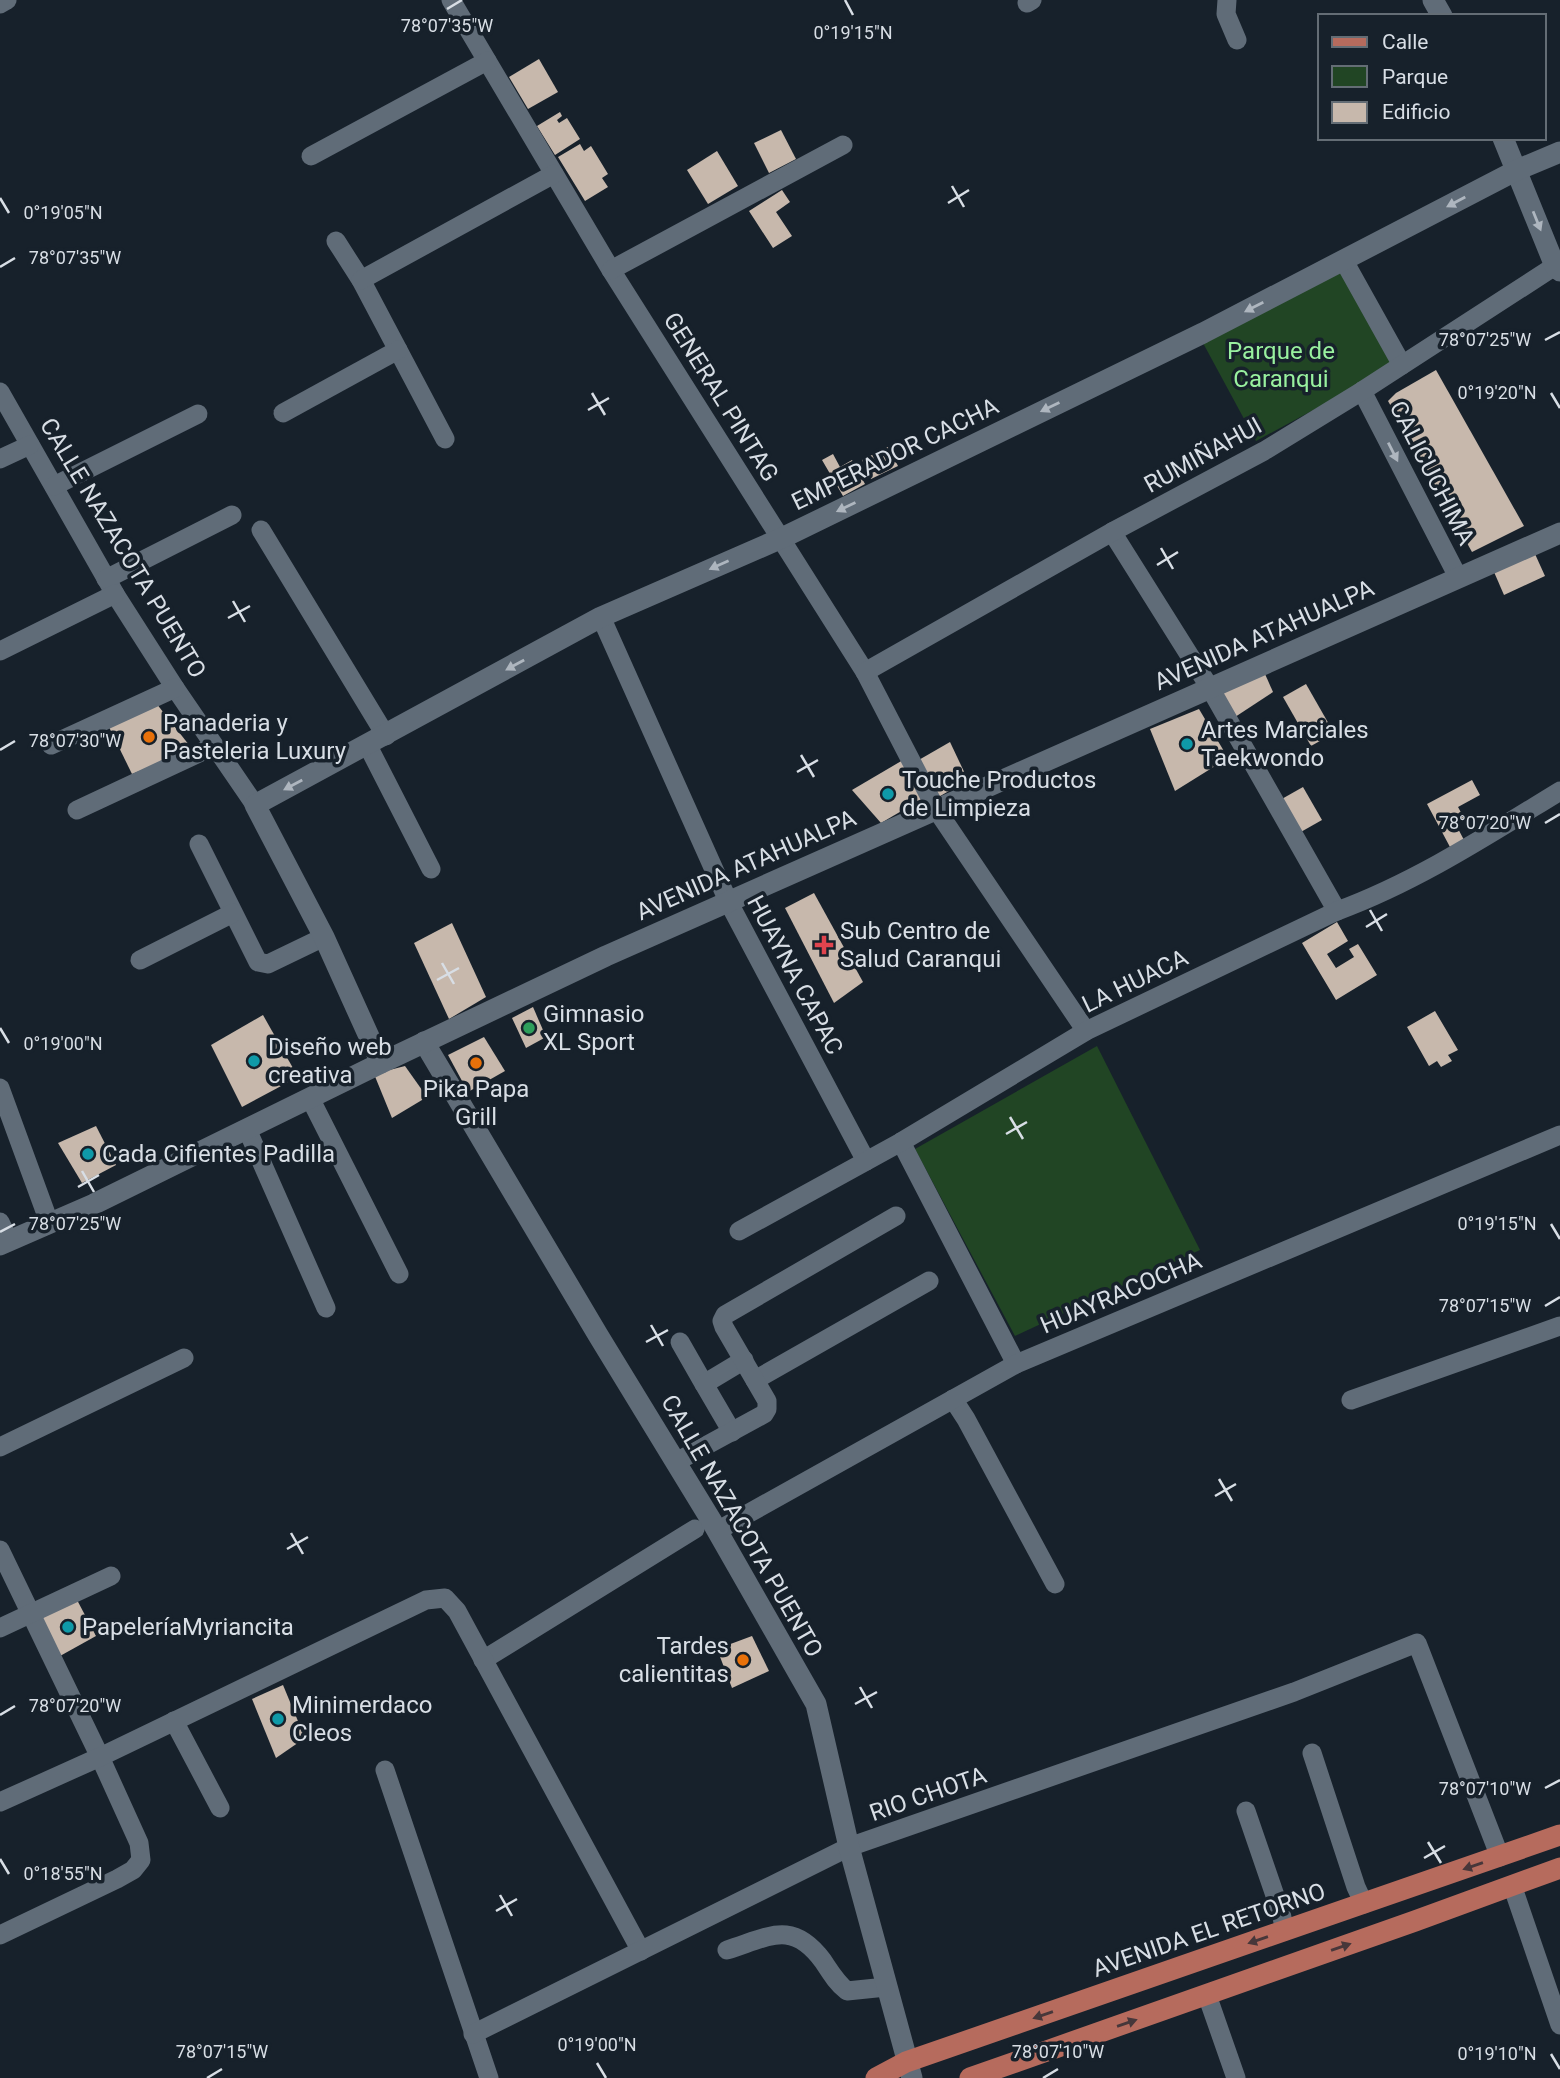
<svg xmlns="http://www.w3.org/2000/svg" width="1560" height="2078" viewBox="0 0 1560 2078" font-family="Roboto,sans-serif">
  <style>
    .green { fill: #214524 }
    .building { fill: #c7b8ac }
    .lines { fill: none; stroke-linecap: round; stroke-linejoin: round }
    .street { stroke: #606c78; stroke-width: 19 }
    .secondary { stroke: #606c78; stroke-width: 21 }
    .primary { stroke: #b66b5d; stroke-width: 21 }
    .oneway { fill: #aeb6bf }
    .oneway2 { fill: #47373a }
    .ticks { fill: none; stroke: #d8dee5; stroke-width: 2.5 }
    .food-dot { fill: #e8710a; stroke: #17212b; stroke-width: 2.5 }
    .culture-dot { fill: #0f9aa8; stroke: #17212b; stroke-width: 2.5 }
    .health-dot { fill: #e0444e; stroke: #17212b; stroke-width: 2.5 }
    .leisure-dot { fill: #2e9e5b; stroke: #17212b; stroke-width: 2.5 }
    .labels { text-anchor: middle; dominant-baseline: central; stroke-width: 7; stroke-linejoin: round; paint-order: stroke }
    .park-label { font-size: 24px; fill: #99f19f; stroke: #17212b }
    .street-label { font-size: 24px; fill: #d8dee5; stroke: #17212b }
    .poi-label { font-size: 24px; fill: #d8dee5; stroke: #17212b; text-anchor: start }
    .ticks-label { font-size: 18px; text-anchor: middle; fill: #d8dee5; stroke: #17212b; stroke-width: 7; stroke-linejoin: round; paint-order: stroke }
  </style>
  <rect width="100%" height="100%" fill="#17212b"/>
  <g class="green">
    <path d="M1345,267L1398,364L1256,441L1203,343Z"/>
    <path d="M1097,1046L1200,1250L1015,1336L915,1149Z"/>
  </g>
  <g class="building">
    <path d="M539,59L558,92L528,109L509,77Z"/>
    <path d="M560,112L562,116L557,120L559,123L567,118L580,139L555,155L537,126Z"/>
    <path d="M781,130L796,159L769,173L754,143Z"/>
    <path d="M580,144L584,151L591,146L608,174L602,178L608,187L585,201L558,157Z"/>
    <path d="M717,151L738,186L708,204L687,170Z"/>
    <path d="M782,190L790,202L776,212L792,236L773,248L749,211Z"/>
    <path d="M1436,370L1524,526L1472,552L1388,401L1396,393Z"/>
    <path d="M888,447L898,466L871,479L862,460Z"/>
    <path d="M833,454L840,467L852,460L865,484L843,496L822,460Z"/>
    <path d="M1535,554L1545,576L1504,595L1494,572Z"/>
    <path d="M1265,674L1273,692L1232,719L1215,696Z"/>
    <path d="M1306,684L1334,733L1311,746L1283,697Z"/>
    <path d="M156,703L193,750L132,774L108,725Z"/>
    <path d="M1199,709L1228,758L1175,791L1150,729Z"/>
    <path d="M950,742L968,780L935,799L917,761Z"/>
    <path d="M903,760L922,799L881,823L852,790Z"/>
    <path d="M1472,780L1480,795L1458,807L1464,818L1455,823L1464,840L1450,847L1427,804Z"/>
    <path d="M1303,787L1322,820L1299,833L1280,800Z"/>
    <path d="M814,893L863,982L834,1003L785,908Z"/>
    <path d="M1337,922L1348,941L1327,954L1336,968L1354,957L1349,949L1358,944L1377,975L1336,1000L1302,943Z"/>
    <path d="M452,923L486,997L449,1019L414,943Z"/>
    <path d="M533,1007L546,1037L526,1048L512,1018Z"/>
    <path d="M1435,1011L1458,1050L1448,1055L1452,1061L1441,1067L1437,1061L1429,1066L1407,1027Z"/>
    <path d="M263,1015L298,1077L242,1107L211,1045Z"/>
    <path d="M484,1037L505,1071L468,1092L448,1055Z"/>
    <path d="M405,1066L427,1097L392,1118L374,1074Z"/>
    <path d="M96,1126L116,1165L82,1183L58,1143Z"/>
    <path d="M76,1598L96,1636L60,1656L41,1618Z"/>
    <path d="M752,1636L769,1671L732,1688L717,1649Z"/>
    <path d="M283,1685L305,1738L276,1758L252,1699Z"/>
  </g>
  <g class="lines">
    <g class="street">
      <path d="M451,0L611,270L865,672L936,809L1086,1031"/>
      <path d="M1227,0L1226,14L1237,40"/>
      <path d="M1027,3L1032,0"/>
      <path d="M0,4L7,0"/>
      <path d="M311,156L487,61"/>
      <path d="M336,241L361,280L445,439"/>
      <path d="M1344,261L1402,365"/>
      <path d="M611,270L843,145"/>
      <path d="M361,280L554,174"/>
      <path d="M1362,391L1458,577"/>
      <path d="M0,392L115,594L175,688L255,805"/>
      <path d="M283,413L398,350"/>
      <path d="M0,459L30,445"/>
      <path d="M54,486L198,414"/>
      <path d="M261,530L386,736"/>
      <path d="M1112,532L1210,688L1337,911"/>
      <path d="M106,579L232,515"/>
      <path d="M601,617L729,903L866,1161"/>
      <path d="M0,651L115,594"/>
      <path d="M865,672L1112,532L1264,451L1362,391L1555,266"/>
      <path d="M51,745L175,688"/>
      <path d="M368,746L431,869"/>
      <path d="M77,810L214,746"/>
      <path d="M199,844L258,962L268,964L324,937"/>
      <path d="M140,960L233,913"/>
      <path d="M0,1088L49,1222"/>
      <path d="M310,1098L399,1274"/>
      <path d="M247,1129L326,1308"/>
      <path d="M901,1142L1016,1364"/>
      <path d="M0,1222L9,1241"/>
      <path d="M739,1231L901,1142L1086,1031L1337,911C1416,882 1488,835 1560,791"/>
      <path d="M680,1342L704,1384"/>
      <path d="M755,1380L929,1281"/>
      <path d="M953,1399L966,1419L1055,1584"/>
      <path d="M1351,1400L1560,1326"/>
      <path d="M732,1432L704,1384L744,1360"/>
      <path d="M0,1447L184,1358"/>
      <path d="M676,1462L764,1414L767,1409V1401L724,1327L722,1321L725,1315L896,1216"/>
      <path d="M717,1531L1016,1364L1560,1135"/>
      <path d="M0,1550L100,1757L139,1843L141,1860L133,1870L117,1879L0,1935"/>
      <path d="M0,1628L111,1576"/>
      <path d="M483,1660L695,1529"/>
      <path d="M174,1721L220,1808"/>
      <path d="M1312,1753L1356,1887L1364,1904"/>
      <path d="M385,1770L489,2078"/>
      <path d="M0,1802L100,1757L426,1600L445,1598L457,1611L641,1951"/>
      <path d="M1246,1811L1281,1913L1285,1931"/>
      <path d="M1512,1885L1560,2025"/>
      <path d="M727,1950C769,1937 792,1919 823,1961C831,1973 836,1982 847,1991L886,1987"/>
      <path d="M1207,1995L1236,2078"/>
      <path d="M473,2034L849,1847L1294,1692L1417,1643L1500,1857"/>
    </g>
    <g class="secondary">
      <path d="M1433,0L1442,16"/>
      <path d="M1503,138L1555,266L1560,271"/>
      <path d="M424,1042L598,1335L711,1520L816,1704L849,1847L912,2078"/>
      <path d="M381,1063L324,937L255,805L601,617L782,538L1203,333L1517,170L1560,152"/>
      <path d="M0,1245L94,1204L381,1063L606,956L1560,533"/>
    </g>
    <g class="primary">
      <path d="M876,2078L906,2062L1560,1835"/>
      <path d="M970,2078L1415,1921L1560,1868"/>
    </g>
  </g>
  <defs><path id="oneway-solid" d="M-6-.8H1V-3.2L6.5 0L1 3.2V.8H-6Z" transform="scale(1.75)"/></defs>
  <g class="oneway">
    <use href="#oneway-solid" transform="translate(1456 202) rotate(152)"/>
    <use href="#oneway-solid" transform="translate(1537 221) rotate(68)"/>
    <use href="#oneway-solid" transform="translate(1254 307) rotate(153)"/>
    <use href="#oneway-solid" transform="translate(1050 407) rotate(154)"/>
    <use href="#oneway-solid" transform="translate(1393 452) rotate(63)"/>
    <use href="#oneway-solid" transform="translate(846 507) rotate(154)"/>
    <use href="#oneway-solid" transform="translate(719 565) rotate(156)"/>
    <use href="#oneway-solid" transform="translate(515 665) rotate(151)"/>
    <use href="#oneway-solid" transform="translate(293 785) rotate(152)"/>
  </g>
  <g class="oneway2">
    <use href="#oneway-solid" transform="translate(1473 1866) rotate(161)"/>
    <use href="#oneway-solid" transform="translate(1258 1940) rotate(161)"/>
    <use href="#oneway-solid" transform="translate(1341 1947) rotate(-19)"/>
    <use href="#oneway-solid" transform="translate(1043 2015) rotate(161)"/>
    <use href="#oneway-solid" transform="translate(1127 2023) rotate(-19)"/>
  </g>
  <path class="ticks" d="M845,0L853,15M447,9L462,0M952,186L964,207M0,198L9,213M948,203L969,190M0,267L15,258M1545,340L1560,332M592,393L605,415M1551,393L1560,408M588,410L609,398M1161,548L1173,569M1157,565L1178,552M233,601L245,622M228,618L250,606M0,750L15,741M801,755L814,777M797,772L818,760M1545,823L1560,814M1370,910L1382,931M1366,927L1387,914M442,963L454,984M437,980L459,968M0,1028L9,1043M1010,1117L1023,1139M1006,1134L1027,1122M82,1171L94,1192M78,1187L99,1175M1551,1224L1560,1239M0,1232L15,1224M1545,1306L1560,1297M651,1325L663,1346M646,1342L668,1330M1219,1479L1232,1501M1215,1496L1236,1484M291,1533L303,1554M287,1549L308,1537M860,1687L872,1708M855,1704L877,1692M0,1715L15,1706M1545,1788L1560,1780M1428,1842L1441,1863M1424,1858L1445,1846M0,1859L9,1874M500,1895L512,1916M496,1911L517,1899M1551,2054L1560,2069M597,2063L606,2078M207,2078L222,2069M1043,2078L1058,2069"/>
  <g class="food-dot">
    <circle cx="149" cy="737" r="7"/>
    <circle cx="476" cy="1063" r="7"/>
    <circle cx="743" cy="1660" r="7"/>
  </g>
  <g class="culture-dot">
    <circle cx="1187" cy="744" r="7"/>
    <circle cx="888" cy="794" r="7"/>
    <circle cx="254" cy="1061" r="7"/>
    <circle cx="88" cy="1154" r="7"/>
    <circle cx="68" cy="1627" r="7"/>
    <circle cx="278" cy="1719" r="7"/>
  </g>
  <path class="health-dot" d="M820.5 934.5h7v7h7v7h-7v7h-7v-7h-7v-7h7z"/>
  <circle class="leisure-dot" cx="529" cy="1028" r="7"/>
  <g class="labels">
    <g class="park-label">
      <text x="1281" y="351">Parque de<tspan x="1281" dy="28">Caranqui</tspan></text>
    </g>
    <g class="street-label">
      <text transform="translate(721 397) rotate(58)">GENERAL PINTAG</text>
      <text transform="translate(895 454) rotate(-26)">EMPERADOR CACHA</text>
      <text transform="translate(1203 455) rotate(-29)">RUMIÑAHUI</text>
      <text transform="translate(1432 473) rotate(63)">CALICUCHIMA</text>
      <text transform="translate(123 548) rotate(59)">CALLE NAZACOTA PUENTO</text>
      <text transform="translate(1264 635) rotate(-24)">AVENIDA ATAHUALPA</text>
      <text transform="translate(746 865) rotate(-24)">AVENIDA ATAHUALPA</text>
      <text transform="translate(795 975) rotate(62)">HUAYNA CAPAC</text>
      <text transform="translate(1135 981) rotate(-26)">LA HUACA</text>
      <text transform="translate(1121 1293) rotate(-23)">HUAYRACOCHA</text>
      <text transform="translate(742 1526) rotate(60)">CALLE NAZACOTA PUENTO</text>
      <text transform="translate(928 1794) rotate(-19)">RIO CHOTA</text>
      <text transform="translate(1209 1930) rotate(-19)">AVENIDA EL RETORNO</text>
    </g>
    <g class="poi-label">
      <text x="163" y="723">Panaderia y<tspan x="163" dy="28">Pasteleria Luxury</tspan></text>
      <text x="1201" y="730">Artes Marciales<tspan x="1201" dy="28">Taekwondo</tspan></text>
      <text x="902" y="780">Touche Productos<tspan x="902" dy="28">de Limpieza</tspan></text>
      <text x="840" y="931">Sub Centro de<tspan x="840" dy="28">Salud Caranqui</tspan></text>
      <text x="543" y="1014">Gimnasio<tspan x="543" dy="28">XL Sport</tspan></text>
      <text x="268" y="1047">Diseño web<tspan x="268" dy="28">creativa</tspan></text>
      <text x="476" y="1089" text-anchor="middle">Pika Papa<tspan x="476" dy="28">Grill</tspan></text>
      <text x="102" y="1154">Cada Cifientes Padilla</text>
      <text x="82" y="1627">PapeleríaMyriancita</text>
      <text x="729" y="1646" text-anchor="end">Tardes<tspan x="729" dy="28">calientitas</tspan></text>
      <text x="292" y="1705">Minimerdaco<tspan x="292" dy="28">Cleos</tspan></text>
    </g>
  </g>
  <g class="ticks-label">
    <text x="447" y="32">78°07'35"W</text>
    <text x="853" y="39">0°19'15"N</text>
    <text x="63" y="219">0°19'05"N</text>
    <text x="75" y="264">78°07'35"W</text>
    <text x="1485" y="346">78°07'25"W</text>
    <text x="1497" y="399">0°19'20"N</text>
    <text x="75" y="747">78°07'30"W</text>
    <text x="1485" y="829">78°07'20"W</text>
    <text x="63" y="1050">0°19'00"N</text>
    <text x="75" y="1230">78°07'25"W</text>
    <text x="1497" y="1230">0°19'15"N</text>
    <text x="1485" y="1312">78°07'15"W</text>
    <text x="75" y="1712">78°07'20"W</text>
    <text x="1485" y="1795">78°07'10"W</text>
    <text x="63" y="1880">0°18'55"N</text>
    <text x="597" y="2051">0°19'00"N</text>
    <text x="222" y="2058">78°07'15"W</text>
    <text x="1058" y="2058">78°07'10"W</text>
    <text x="1497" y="2060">0°19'10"N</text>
  </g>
  <rect x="1318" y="14" width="228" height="126" fill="#17212b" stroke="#646d75" stroke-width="2"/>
  <rect x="1332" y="37" width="35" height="10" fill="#b66b5d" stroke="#646d75" stroke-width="2"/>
  <text x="1382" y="49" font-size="21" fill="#d8dee5">Calle</text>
  <rect x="1332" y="66" width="35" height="21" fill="#214524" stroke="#646d75" stroke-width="2"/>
  <text x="1382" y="84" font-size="21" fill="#d8dee5">Parque</text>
  <rect x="1332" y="102" width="35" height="21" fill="#c7b8ac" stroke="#646d75" stroke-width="2"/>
  <text x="1382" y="119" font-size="21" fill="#d8dee5">Edificio</text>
</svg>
